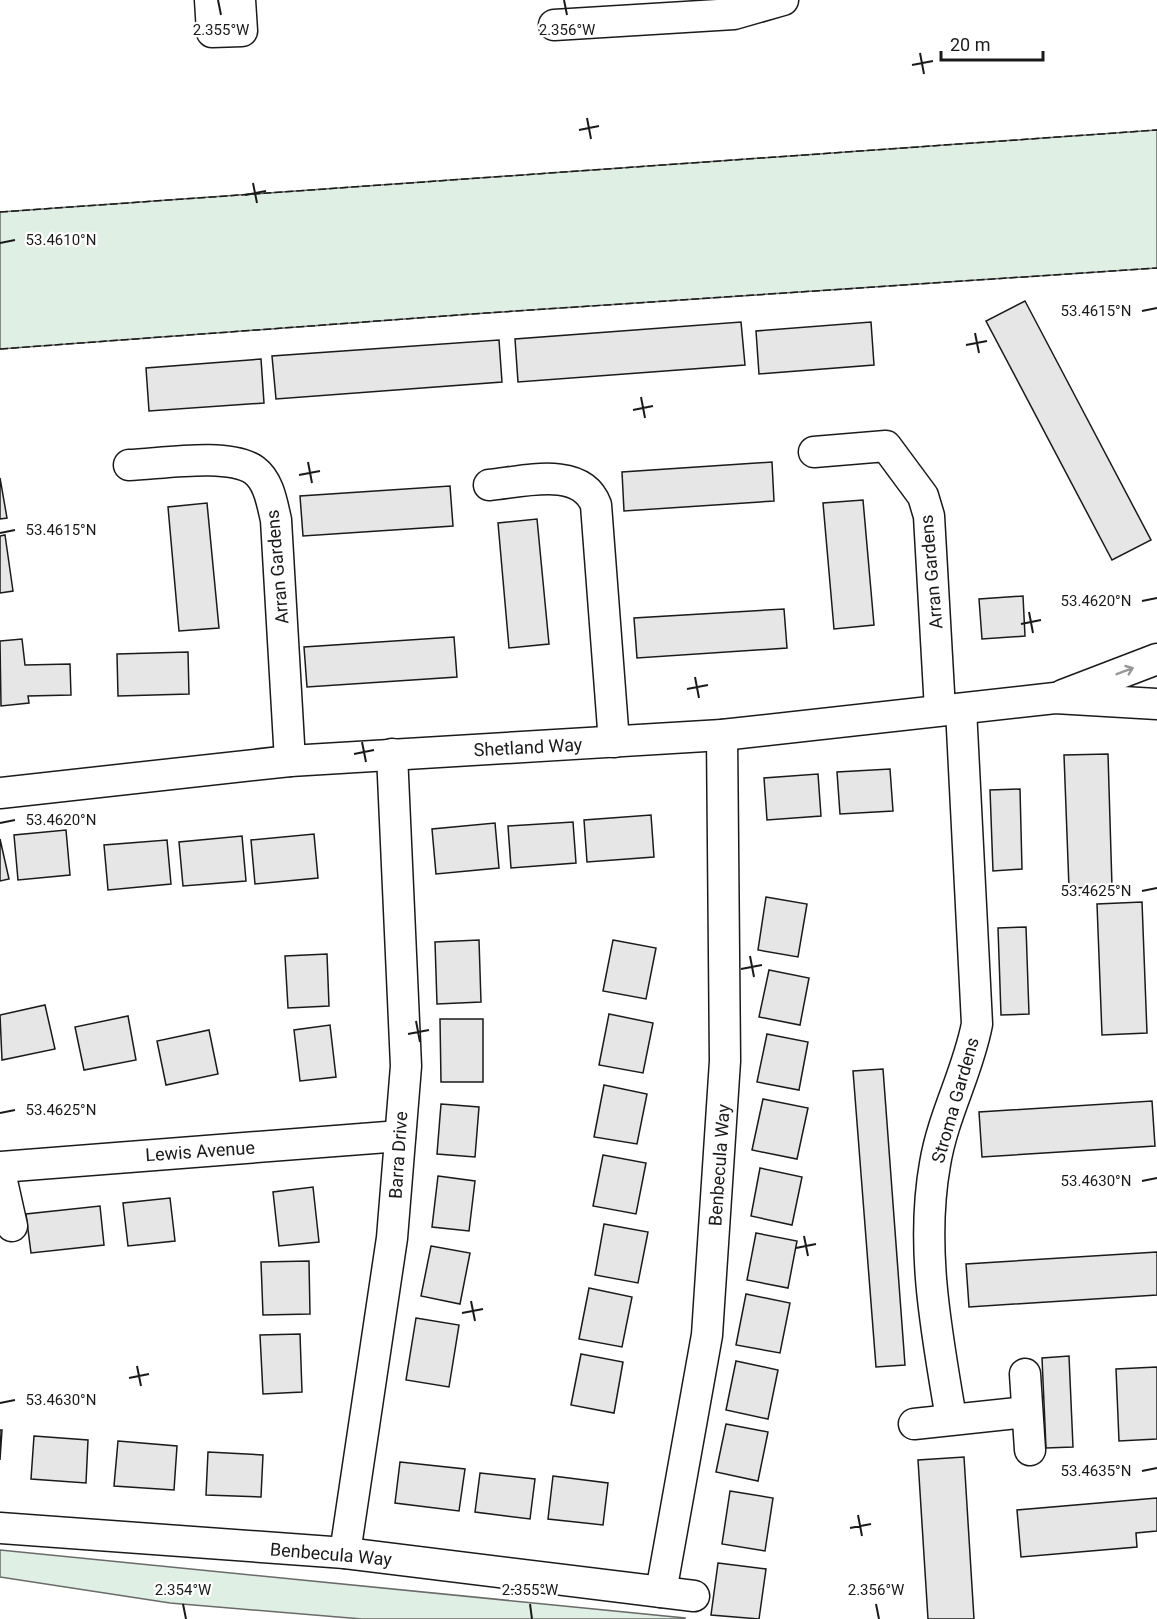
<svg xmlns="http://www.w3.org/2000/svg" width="1157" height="1619" viewBox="0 0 1157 1619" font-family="Roboto,sans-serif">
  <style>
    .green { fill: #e0efe3; stroke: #6a6a6a; stroke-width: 1.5 }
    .building { fill: #e6e6e6; stroke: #1a1a1a; stroke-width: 1.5 }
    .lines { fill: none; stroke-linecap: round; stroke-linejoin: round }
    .street-casing { stroke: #1a1a1a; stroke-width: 33 }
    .street { stroke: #fff; stroke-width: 30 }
    .fence { stroke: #1a1a1a; stroke-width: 1.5; stroke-dasharray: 8 3; stroke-linecap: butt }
    .oneway { stroke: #989898 }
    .ticks { fill: none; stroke: #1a1a1a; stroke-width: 2 }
    .labels { text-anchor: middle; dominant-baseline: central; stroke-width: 4.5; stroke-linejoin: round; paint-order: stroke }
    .street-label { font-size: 18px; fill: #1a1a1a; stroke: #fff }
    .ticks-label { font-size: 15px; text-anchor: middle; fill: #1a1a1a; stroke: #fff; stroke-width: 4.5; stroke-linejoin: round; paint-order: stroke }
  </style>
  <rect width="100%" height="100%" fill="#fff"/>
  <g class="green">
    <path d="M1157,130V268L472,314L0,349V212Z"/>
    <path d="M0,1550L685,1618V1619H362L170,1603L0,1577Z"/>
  </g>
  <g class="building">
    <path d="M1025,301L1151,540L1112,560L986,321Z"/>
    <path d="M741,322L745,365L518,382L515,339Z"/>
    <path d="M871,322L874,365L759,374L756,331Z"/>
    <path d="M499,340L502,382L276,399L272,356Z"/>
    <path d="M261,359L264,403L149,411L146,368Z"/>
    <path d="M772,462L774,501L624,511L622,472Z"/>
    <path d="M0,478L7,518L0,519Z"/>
    <path d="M450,486L453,526L303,536L300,496Z"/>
    <path d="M863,500L874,625L834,629L823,503Z"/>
    <path d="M207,503L219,628L179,631L168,507Z"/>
    <path d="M537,519L549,644L509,648L498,523Z"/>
    <path d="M5,535L13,591L0,593V536Z"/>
    <path d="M1023,596L1025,636L982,639L979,599Z"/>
    <path d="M784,609L787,648L637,658L634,618Z"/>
    <path d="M454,637L457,677L307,687L304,647Z"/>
    <path d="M22,639L25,665L70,664L71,695L28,696L29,703L1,706L0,641Z"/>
    <path d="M188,652L189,694L118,696L117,654Z"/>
    <path d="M1108,754L1112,887L1069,888L1064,755Z"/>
    <path d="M890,769L893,811L840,814L837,772Z"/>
    <path d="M818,774L821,816L767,820L764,778Z"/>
    <path d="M1020,789L1022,869L993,871L990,790Z"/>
    <path d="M651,815L654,857L587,862L584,820Z"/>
    <path d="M573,822L576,863L511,868L508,826Z"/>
    <path d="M495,823L499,868L436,874L432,829Z"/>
    <path d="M66,830L70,875L18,880L14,835Z"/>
    <path d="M314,834L318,878L255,884L251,840Z"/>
    <path d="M242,836L246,881L183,886L179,842Z"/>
    <path d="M0,839L9,879L0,881Z"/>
    <path d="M167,840L171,884L108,890L104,845Z"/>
    <path d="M766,897L807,904L798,957L758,950Z"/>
    <path d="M1142,902L1147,1033L1102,1035L1097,904Z"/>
    <path d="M1026,927L1029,1014L1001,1015L998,928Z"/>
    <path d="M479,940L481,1002L437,1004L435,942Z"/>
    <path d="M613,940L656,948L646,999L603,991Z"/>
    <path d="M327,954L329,1006L288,1008L285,956Z"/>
    <path d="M769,970L809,978L800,1025L759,1017Z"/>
    <path d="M45,1005L55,1049L2,1060L0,1015Z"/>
    <path d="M609,1014L653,1023L643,1073L599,1065Z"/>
    <path d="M128,1016L136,1060L84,1070L75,1027Z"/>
    <path d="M440,1019H483V1082H441Z"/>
    <path d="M330,1025L336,1077L300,1081L294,1030Z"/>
    <path d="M209,1030L218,1074L166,1085L157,1041Z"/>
    <path d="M767,1034L808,1042L799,1090L757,1082Z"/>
    <path d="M883,1069L905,1365L876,1367L853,1071Z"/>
    <path d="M604,1085L647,1094L637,1144L594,1137Z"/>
    <path d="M763,1099L808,1108L797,1159L752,1150Z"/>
    <path d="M1152,1101L1155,1146L982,1157L979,1112Z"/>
    <path d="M441,1104L479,1107L475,1157L437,1154Z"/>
    <path d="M603,1155L646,1163L636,1214L593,1206Z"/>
    <path d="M760,1168L802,1177L792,1225L751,1216Z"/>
    <path d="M438,1176L475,1181L469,1231L432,1227Z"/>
    <path d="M313,1187L319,1242L279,1246L273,1192Z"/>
    <path d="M170,1198L175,1241L128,1246L123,1203Z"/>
    <path d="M100,1206L104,1245L31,1253L26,1214Z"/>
    <path d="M604,1224L648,1232L638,1283L595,1275Z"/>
    <path d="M756,1233L797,1241L788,1288L747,1280Z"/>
    <path d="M431,1246L470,1253L460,1304L421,1296Z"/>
    <path d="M1157,1252V1295L969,1307L966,1264Z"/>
    <path d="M309,1261L310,1314L263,1315L261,1262Z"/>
    <path d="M589,1288L632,1297L622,1347L579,1339Z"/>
    <path d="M746,1294L790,1303L780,1353L736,1345Z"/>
    <path d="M416,1318L459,1325L449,1387L406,1380Z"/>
    <path d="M300,1334L302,1392L263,1394L260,1335Z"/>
    <path d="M581,1354L623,1362L614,1413L571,1405Z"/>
    <path d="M1069,1356L1073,1447L1046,1448L1042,1358Z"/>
    <path d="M736,1361L778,1370L768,1419L726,1410Z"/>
    <path d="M1157,1367V1439L1119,1441L1116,1369Z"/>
    <path d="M726,1424L768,1432L758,1481L716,1472Z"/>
    <path d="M0,1430H2L0,1460Z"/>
    <path d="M34,1436L88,1440L86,1483L31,1479Z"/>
    <path d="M118,1441L177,1446L174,1490L114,1486Z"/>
    <path d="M208,1452L263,1455L261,1497L206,1495Z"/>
    <path d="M964,1457L974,1619H928L918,1460Z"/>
    <path d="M400,1462L465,1469L459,1511L395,1503Z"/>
    <path d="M480,1473L535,1479L530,1519L475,1512Z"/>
    <path d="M553,1476L608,1483L603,1525L548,1519Z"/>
    <path d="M730,1491L773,1498L765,1551L722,1544Z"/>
    <path d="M1157,1498V1531L1136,1533L1137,1547L1021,1557L1017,1510Z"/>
    <path d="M718,1563L766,1569L759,1619L711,1615Z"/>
  </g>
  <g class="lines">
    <defs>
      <g id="street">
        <path d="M210,0L212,32L242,31L240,0"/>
        <path d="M554,25L734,14L783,0"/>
        <path d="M814,452L886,446L923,496L929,516L940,710"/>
        <path d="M129,465C160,464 228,452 254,470C269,481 272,503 276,520L290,761"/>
        <path d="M489,485C522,482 581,465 596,505L614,742"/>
        <path d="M1063,695L1157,659"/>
        <path d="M0,793L290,761L722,735L1055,698L1157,704"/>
        <path d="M0,1167L400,1136"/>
        <path d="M0,1172L12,1226"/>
        <path d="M1025,1374L1030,1450"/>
        <path d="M951,1418C937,1335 920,1248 935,1164C943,1115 968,1072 977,1024L961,709"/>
        <path d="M914,1424L1027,1412"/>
        <path d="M0,1528L345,1553L694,1596"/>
        <path d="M345,1553L392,1238L406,1066L392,754"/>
        <path d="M661,1592L707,1335L725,1061L722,735"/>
      </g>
    </defs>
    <use href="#street" class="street-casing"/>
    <use href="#street" class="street"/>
    <g class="fence">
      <path d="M0,212L1157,130"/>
      <path d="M0,349L472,314L1157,268"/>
    </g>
  </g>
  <defs><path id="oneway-shaft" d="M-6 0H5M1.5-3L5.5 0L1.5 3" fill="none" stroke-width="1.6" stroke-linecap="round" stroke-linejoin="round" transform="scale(1.5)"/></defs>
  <use class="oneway" href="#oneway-shaft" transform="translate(1125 671) rotate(-21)"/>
  <path class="ticks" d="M218,0L221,15M564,0L567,15M920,53L924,74M912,65L933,61M587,118L591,139M579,130L599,126M253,183L257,203M245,195L266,191M0,243L15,240M1142,311L1157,308M975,333L979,353M966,345L987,341M641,397L645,418M633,410L653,406M308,462L312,483M299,475L320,471M0,533L15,530M1142,601L1157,598M1029,612L1033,633M1021,624L1041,620M695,677L699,698M687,689L708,685M362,742L366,762M354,754L374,750M0,823L15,820M1142,891L1157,888M750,956L754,977M741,969L762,965M416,1021L420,1042M408,1034L429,1030M0,1113L15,1110M1142,1181L1157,1178M804,1236L808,1256M796,1248L816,1244M471,1301L475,1321M462,1313L483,1309M137,1366L141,1386M129,1378L149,1374M0,1403L15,1400M1142,1471L1157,1468M858,1515L862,1536M850,1528L871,1524M183,1604L186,1619M530,1604L532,1619M876,1604L879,1619"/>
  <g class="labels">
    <g class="street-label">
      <text transform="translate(277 567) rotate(-95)">Arran Gardens</text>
      <text transform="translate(931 572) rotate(-95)">Arran Gardens</text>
      <text transform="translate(528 747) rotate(-3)">Shetland Way</text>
      <text transform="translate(955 1100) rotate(-74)">Stroma Gardens</text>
      <text transform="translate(200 1151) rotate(-4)">Lewis Avenue</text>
      <text transform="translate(398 1155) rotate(-86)">Barra Drive</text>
      <text transform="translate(719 1165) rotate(-86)">Benbecula Way</text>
      <text transform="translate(331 1554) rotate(5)">Benbecula Way</text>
    </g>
  </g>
  <g class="ticks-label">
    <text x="221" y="35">2.355°W</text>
    <text x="567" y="35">2.356°W</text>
    <text x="61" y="245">53.4610°N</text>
    <text x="1096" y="316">53.4615°N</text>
    <text x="61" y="535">53.4615°N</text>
    <text x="1096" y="606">53.4620°N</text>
    <text x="61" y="825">53.4620°N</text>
    <text x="1096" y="896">53.4625°N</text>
    <text x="61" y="1115">53.4625°N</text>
    <text x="1096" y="1186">53.4630°N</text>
    <text x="61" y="1405">53.4630°N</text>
    <text x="1096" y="1476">53.4635°N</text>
    <text x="183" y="1595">2.354°W</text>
    <text x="530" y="1595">2.355°W</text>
    <text x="876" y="1595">2.356°W</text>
  </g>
  <path d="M941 51v9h102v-9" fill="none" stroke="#1a1a1a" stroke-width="3"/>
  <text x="950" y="51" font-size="18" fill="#1a1a1a" stroke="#ffffff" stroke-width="4.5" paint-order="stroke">20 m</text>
</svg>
